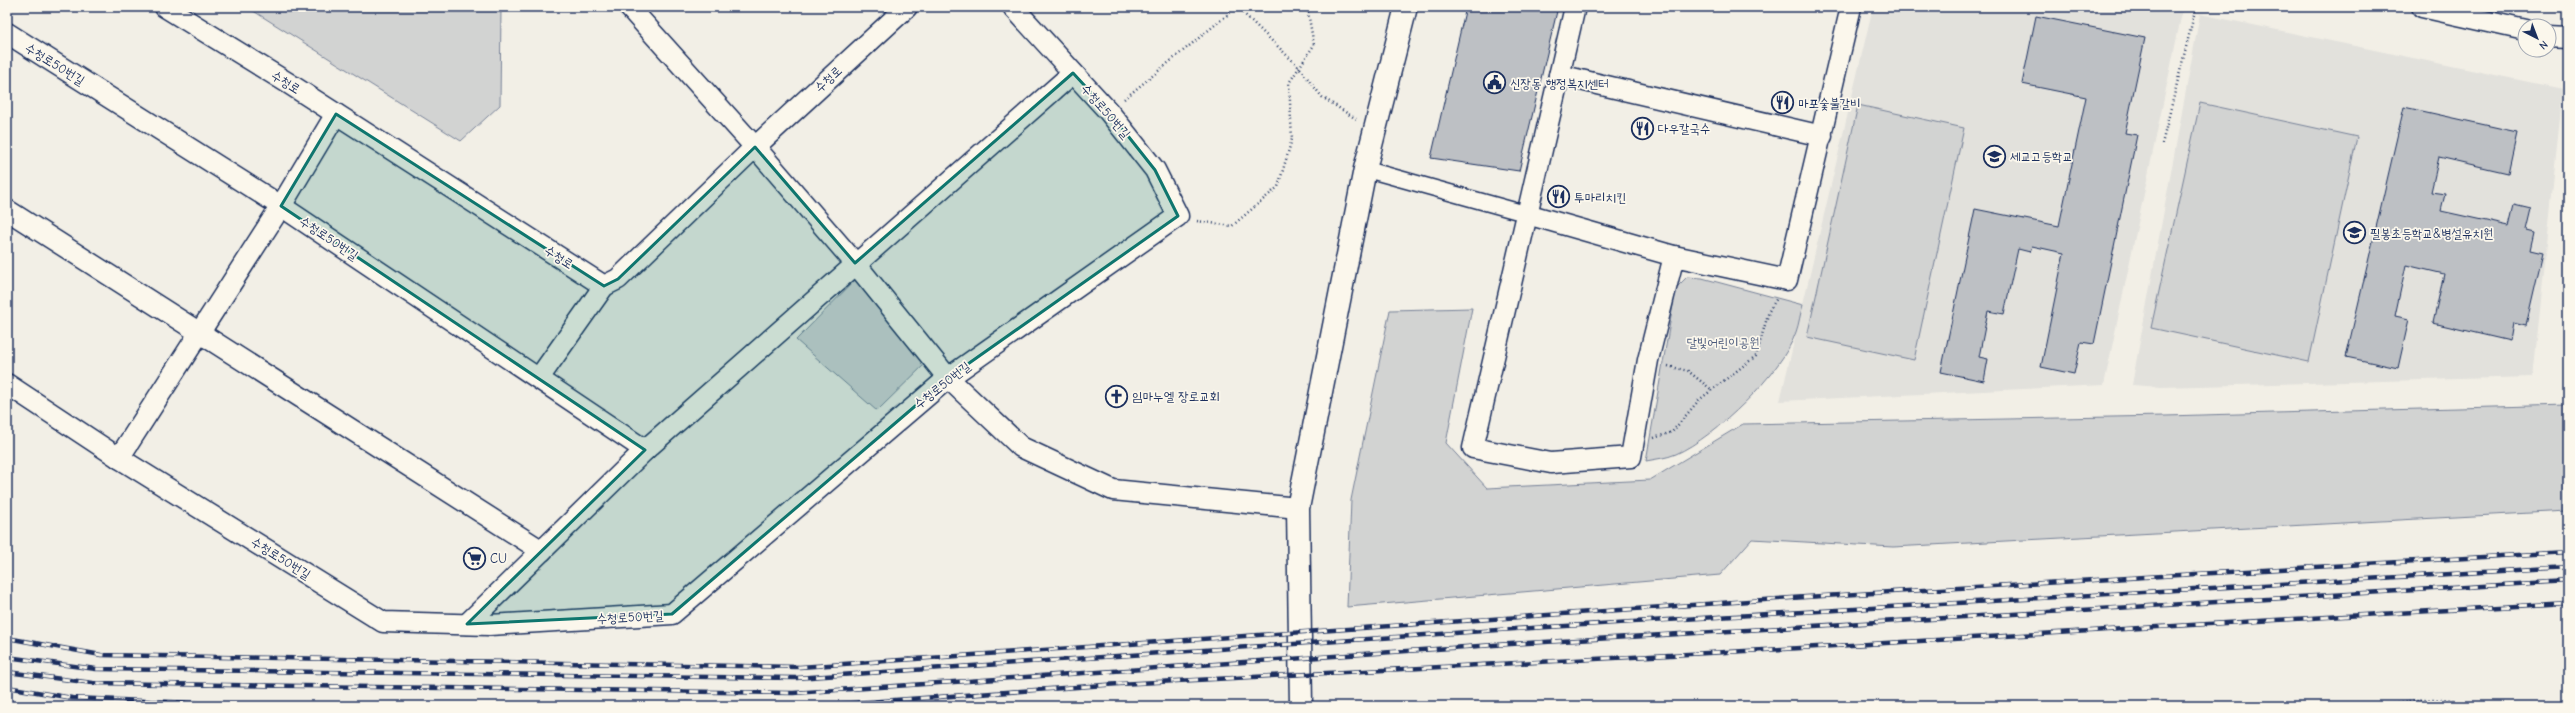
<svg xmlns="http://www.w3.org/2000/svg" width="2575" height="713" viewBox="0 0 2575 713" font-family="'Comic Neue','Poor Story',sans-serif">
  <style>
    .built { fill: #e2e1dc }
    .green { fill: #d2d3d2; stroke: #768198 }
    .building { fill: #bdc0c4; stroke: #1b2f5e }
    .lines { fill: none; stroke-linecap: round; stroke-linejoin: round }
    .pedestrian-casing { stroke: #1b2f5e; stroke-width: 18 }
    .minor-casing { stroke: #1b2f5e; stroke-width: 23 }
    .tertiary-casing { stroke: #1b2f5e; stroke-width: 25 }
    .path { stroke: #1b2f5e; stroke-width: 2.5; stroke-dasharray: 1 3; stroke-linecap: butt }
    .pedestrian { stroke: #fbf7ec; stroke-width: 15 }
    .minor { stroke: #fbf7ec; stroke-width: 20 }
    .tertiary { stroke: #fbf7ec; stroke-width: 22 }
    .rail-casing { stroke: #1b2f5e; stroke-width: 4.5 }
    .rail { stroke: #fbf7ec; stroke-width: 3; stroke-dasharray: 9; stroke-linecap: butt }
    .marked { fill: #0f766e; fill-opacity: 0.2; stroke: #0f766e; stroke-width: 3; stroke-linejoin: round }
    .labels { text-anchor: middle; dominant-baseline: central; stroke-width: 3.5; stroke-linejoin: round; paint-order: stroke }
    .street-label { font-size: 13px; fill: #1b2f5e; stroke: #fbf7ec }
    .poi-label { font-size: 13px; fill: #1b2f5e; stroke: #fbf7ec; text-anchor: start }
    .park-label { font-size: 13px; fill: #49587b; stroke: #fbf7ec }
  </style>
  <rect width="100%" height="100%" fill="#f2efe6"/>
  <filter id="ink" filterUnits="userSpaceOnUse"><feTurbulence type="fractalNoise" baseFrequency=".025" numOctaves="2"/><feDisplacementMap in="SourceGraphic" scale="8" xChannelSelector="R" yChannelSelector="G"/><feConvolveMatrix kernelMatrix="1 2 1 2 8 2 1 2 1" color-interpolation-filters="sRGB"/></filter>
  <g filter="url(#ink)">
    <g class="built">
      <path d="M1873,7L2183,8L2104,385L1780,401Z"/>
      <path d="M2200,14L2563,89L2533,377L2161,387L2132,385Z"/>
    </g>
    <g class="green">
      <path d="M247,7H501L500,105L461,141Z"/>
      <path d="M2200,103L2357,137L2309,362L2151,328Z"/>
      <path d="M1858,105L1964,128L1914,360L1807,337Z"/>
      <path d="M861,274L932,357L877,411L796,340Z"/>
      <path d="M1687,277L1702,278L1803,305C1800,314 1799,324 1796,332C1782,373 1715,437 1676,454C1667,458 1656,459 1646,461L1676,288Z"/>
      <path d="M1472,308L1446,443L1487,488L1650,480L1743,424L2165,416L2568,405V511L1893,547L1752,539L1720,575L1347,607L1351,500L1390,310Z"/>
    </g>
    <g class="building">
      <path d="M1466,7H1558L1519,171L1431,158Z"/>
      <path d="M2036,16L2145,38L2125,133L2137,135L2094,344L2081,342L2074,374L2041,367L2064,253L2032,246L2030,252L2018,249L2004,314L1988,311L1979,357L1988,359L1984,381L1941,372L1975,209L2059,226L2086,97L2022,84Z"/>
      <path d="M2404,107L2517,132L2508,173L2439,157L2431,192L2445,194L2441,211L2509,226L2514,205L2531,209L2526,230L2534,232L2530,250L2543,253L2526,326L2513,323L2510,341L2433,323L2444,274L2406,265L2395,316L2409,319L2398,368L2346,357Z"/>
    </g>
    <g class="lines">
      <defs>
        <path id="pedestrian" d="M1365,169L1527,214"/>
        <g id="minor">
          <path d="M165,7L288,83L604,286L618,279L755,147L907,7"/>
          <path d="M629,7L755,147L855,263L948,378L1021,447L1113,490L1298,508"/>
          <path d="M1575,7L1473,448L1551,463L1631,457L1648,360L1674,256L1787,280L1851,7"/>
          <path d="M2422,7L2525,30"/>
          <path d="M7,33L281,206L645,450"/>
          <path d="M2549,36L2568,37"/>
          <path d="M1559,75L1822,136"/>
          <path d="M7,210L542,551"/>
          <path d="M1527,214L1674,256"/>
          <path d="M539,378L604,286"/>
          <path d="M7,384L119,458L383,622L489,625L672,614L948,378L1178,216L1155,170L1109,112L1013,7"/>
          <path d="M119,458L281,206L336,114"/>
          <path d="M467,624L645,450L1073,73"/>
        </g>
        <path id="tertiary" d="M1301,706L1298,508L1365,169L1406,7"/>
      </defs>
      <use href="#pedestrian" class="pedestrian-casing"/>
      <use href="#minor" class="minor-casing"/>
      <use href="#tertiary" class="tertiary-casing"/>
      <g class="path">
        <path d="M1237,7L1299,67L1322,97L1356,119"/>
        <path d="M1124,99L1237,7"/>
        <path d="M2162,144L2196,7"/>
        <path d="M1197,221L1232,226L1278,187L1292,139L1289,83L1314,45L1307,7"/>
        <path d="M1668,366L1688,371L1712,390"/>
        <path d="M1654,438L1672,432L1699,400L1756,356L1769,311L1777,298"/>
        <path d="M2377,706L2433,699L2497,706"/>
      </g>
      <use href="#pedestrian" class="pedestrian"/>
      <use href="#minor" class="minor"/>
      <use href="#tertiary" class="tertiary"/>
      <defs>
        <g id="rail">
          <path d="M7,638L101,655L800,667L1806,597L2568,552"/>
          <path d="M7,657L96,669L796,678L1498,630L2568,567"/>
          <path d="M7,672L93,683L793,693L1494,645L2568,581"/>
          <path d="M7,687L72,698L269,706"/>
          <path d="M812,706L1119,684L1783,649L2568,603"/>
        </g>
      </defs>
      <use href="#rail" class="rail-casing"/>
      <use href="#rail" class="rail"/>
    </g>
  </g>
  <path class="marked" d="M1073,73L1109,112L1155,170L1178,216L948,378L672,614L467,624L645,450L281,206L336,114L604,286L618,279L755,147L855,263Z"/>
  <defs>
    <symbol id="civic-ring" viewBox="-11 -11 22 22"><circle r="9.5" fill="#fbf7ec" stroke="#1b2f5e" stroke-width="1.5"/><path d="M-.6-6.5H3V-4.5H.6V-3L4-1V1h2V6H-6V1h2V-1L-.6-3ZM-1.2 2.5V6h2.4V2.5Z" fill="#1b2f5e"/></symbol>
    <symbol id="restaurant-ring" viewBox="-11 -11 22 22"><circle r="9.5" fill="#fbf7ec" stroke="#1b2f5e" stroke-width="1.5"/><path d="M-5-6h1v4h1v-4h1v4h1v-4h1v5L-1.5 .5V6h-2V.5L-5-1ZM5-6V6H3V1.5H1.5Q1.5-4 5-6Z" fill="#1b2f5e"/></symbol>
    <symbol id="school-ring" viewBox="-11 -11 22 22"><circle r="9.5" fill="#fbf7ec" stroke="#1b2f5e" stroke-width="1.5"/><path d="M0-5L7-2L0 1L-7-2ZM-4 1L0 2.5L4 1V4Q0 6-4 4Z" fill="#1b2f5e"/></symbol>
    <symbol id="church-ring" viewBox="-11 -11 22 22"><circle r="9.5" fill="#fbf7ec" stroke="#1b2f5e" stroke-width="1.5"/><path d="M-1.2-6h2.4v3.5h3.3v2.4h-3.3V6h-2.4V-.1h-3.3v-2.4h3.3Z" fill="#1b2f5e"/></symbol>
    <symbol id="supermarket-ring" viewBox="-11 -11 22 22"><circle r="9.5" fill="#fbf7ec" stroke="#1b2f5e" stroke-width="1.5"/><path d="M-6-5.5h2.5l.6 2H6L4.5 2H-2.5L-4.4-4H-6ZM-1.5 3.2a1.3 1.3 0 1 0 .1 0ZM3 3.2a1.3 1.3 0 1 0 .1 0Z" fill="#1b2f5e"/></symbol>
  </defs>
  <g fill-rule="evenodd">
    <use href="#civic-ring" x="1482" y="70" width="25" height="25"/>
    <use href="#restaurant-ring" x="1770" y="90" width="25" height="25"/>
    <use href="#restaurant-ring" x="1630" y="116" width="25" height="25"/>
    <use href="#school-ring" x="1982" y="144" width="25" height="25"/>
    <use href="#restaurant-ring" x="1546" y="184" width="25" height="25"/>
    <use href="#school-ring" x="2342" y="220" width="25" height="25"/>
    <use href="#church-ring" x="1104" y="384" width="25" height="25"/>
    <use href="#supermarket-ring" x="462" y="546" width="25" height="25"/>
  </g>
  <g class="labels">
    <g class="street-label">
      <text transform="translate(55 64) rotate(32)">수청로50번길</text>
      <text transform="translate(828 79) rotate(-43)">수청로</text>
      <text transform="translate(286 82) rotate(32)">수청로</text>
      <text transform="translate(1106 111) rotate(49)">수청로50번길</text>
      <text transform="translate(329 238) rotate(34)">수청로50번길</text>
      <text transform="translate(559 257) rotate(33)">수청로</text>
      <text transform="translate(942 385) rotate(-38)">수청로50번길</text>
      <text transform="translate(281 558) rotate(32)">수청로50번길</text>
      <text transform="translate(630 617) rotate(-3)">수청로50번길</text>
    </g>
    <g class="poi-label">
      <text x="1510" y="83">신장동 행정복지센터</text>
      <text x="1798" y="103">마포숯불갈비</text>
      <text x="1658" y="128">다우칼국수</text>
      <text x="2010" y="156">세교고등학교</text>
      <text x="1574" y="197">투마리치킨</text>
      <text x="2370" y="233">필봉초등학교&amp;병설유치원</text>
      <text x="1132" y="396">임마누엘 장로교회</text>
      <text x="490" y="558">CU</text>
    </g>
    <g class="park-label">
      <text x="1723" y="342">달빛어린이공원</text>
    </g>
  </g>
  <rect width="2575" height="713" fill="none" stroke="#fbf7ec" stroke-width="24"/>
  <rect x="12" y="12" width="2551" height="689" fill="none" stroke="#1b2f5e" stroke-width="1.5" filter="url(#ink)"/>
  <g transform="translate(2537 38) rotate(138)"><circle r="19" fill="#fbf7ec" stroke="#a1a7b3"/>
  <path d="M0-3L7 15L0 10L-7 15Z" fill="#1b2f5e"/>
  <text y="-6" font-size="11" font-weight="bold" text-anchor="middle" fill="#1b2f5e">N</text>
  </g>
</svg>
